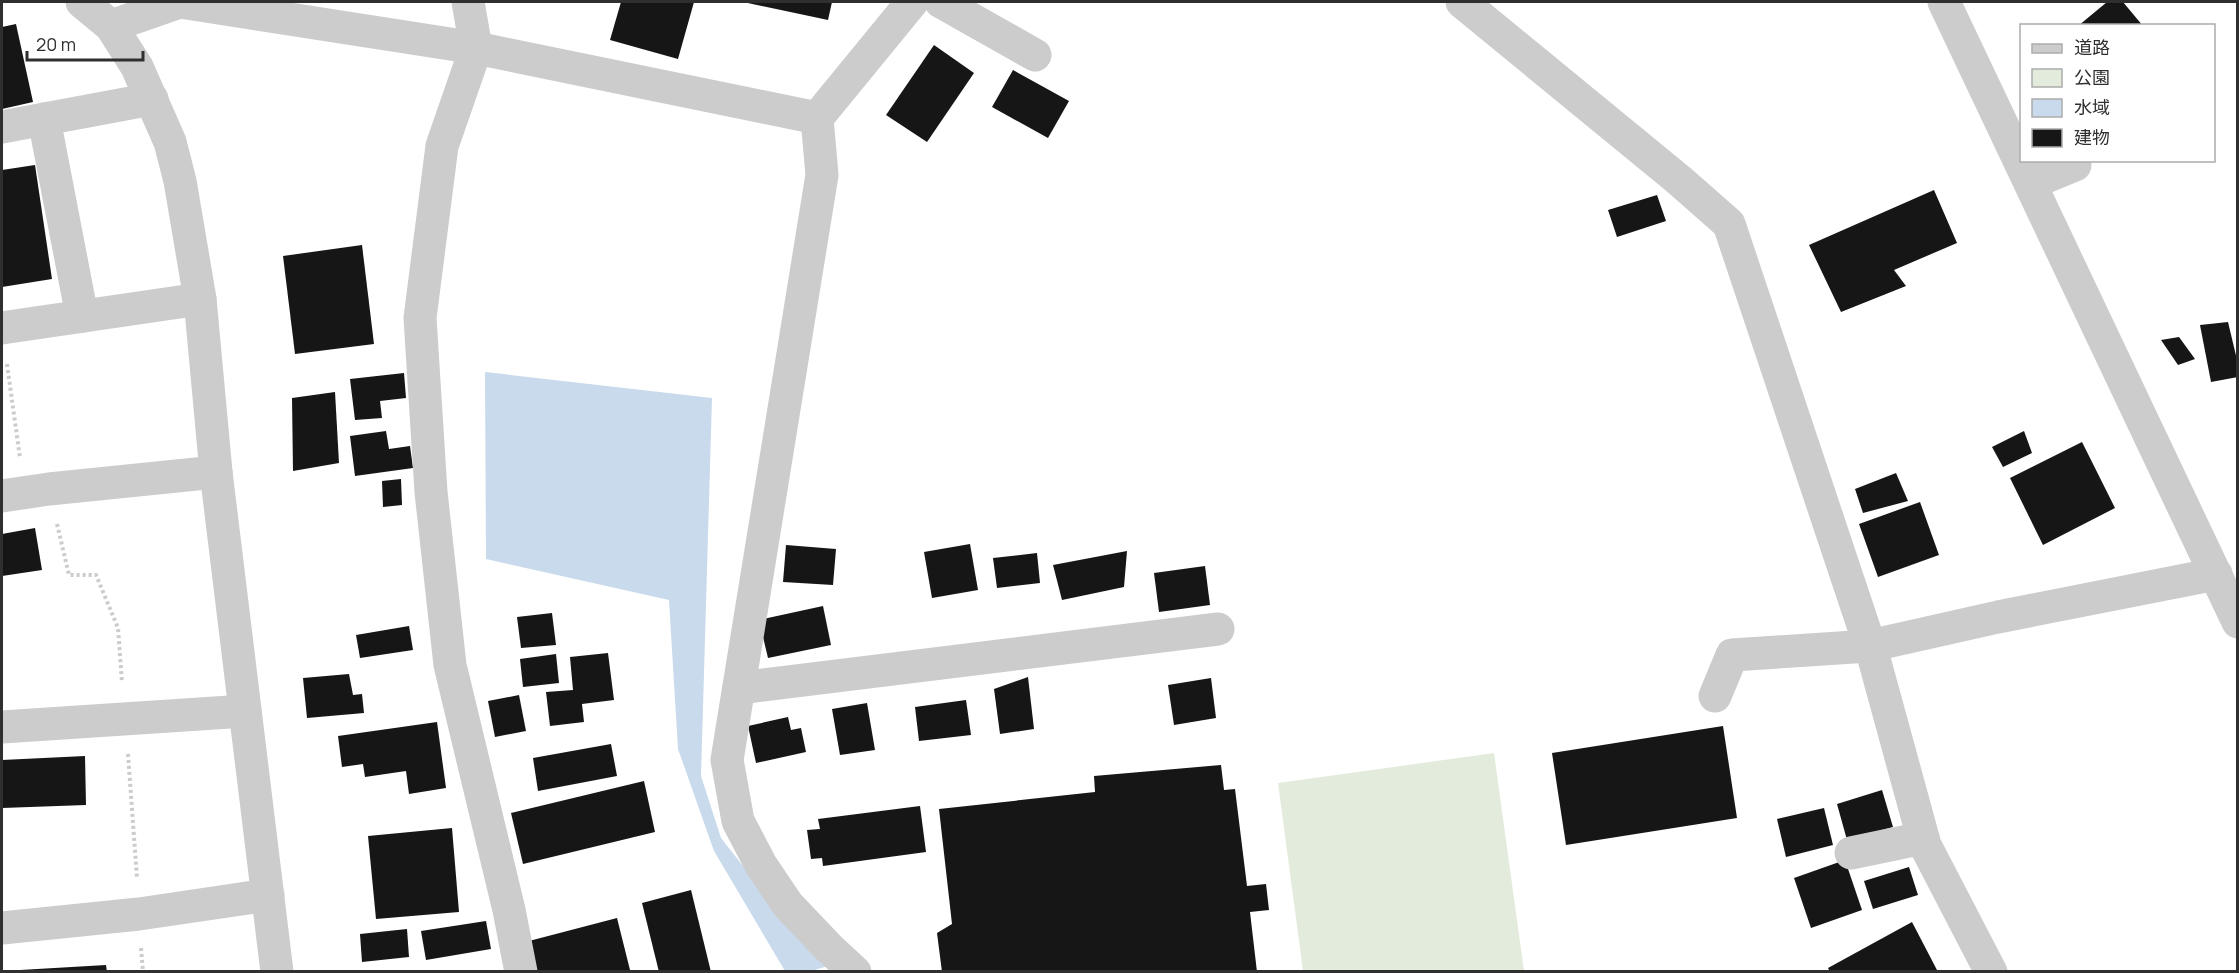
<svg xmlns="http://www.w3.org/2000/svg" width="2239" height="973" viewBox="0 0 2239 973" font-family="Manrope,'Noto Sans JP',sans-serif">
  <style>
    .green { fill: #e3ecdc }
    .water { fill: #c8daec }
    .building { fill: #161616 }
    .lines { fill: none; stroke-linecap: round; stroke-linejoin: round }
    .path { stroke: #ccc; stroke-width: 4; stroke-dasharray: 3 3; stroke-linecap: butt }
    .minor { stroke: #ccc; stroke-width: 33 }
  </style>
  <rect width="100%" height="100%" fill="#fff"/>
  <path class="green" d="M1494,753L1524,971H1303L1278,783Z"/>
  <path class="water" d="M485,372L712,398L701,776L721,838L776,908L828,966L811,971H785L714,851L678,749L669,600L486,559Z"/>
  <g class="building">
    <path d="M621,2H694L678,59L610,40Z"/>
    <path d="M743,2H832L828,20Z"/>
    <path d="M2107,2H2123L2143,26H2078Z"/>
    <path d="M16,24L33,102L2,109V27Z"/>
    <path d="M934,45L974,73L927,142L886,115Z"/>
    <path d="M1013,70L1069,101L1048,138L992,107Z"/>
    <path d="M35,165L52,279L2,287V170Z"/>
    <path d="M1934,190L1957,243L1894,270L1906,286L1841,312L1809,245Z"/>
    <path d="M1657,195L1666,221L1617,237L1608,210Z"/>
    <path d="M362,245L374,344L295,354L283,256Z"/>
    <path d="M2228,322L2238,364V377L2211,382L2200,325Z"/>
    <path d="M2179,337L2195,359L2178,365L2161,340Z"/>
    <path d="M404,373L406,398L380,401L382,418L355,420L350,379Z"/>
    <path d="M335,392L339,463L293,471L292,398Z"/>
    <path d="M386,431L389,449L410,446L413,468L355,476L350,436Z"/>
    <path d="M2024,431L2032,453L2003,467L1992,447Z"/>
    <path d="M2082,442L2115,508L2043,545L2010,478Z"/>
    <path d="M1896,473L1908,501L1863,513L1855,489Z"/>
    <path d="M401,479L402,505L383,507L382,481Z"/>
    <path d="M1920,502L1939,555L1878,577L1859,524Z"/>
    <path d="M35,528L42,570L2,576V534Z"/>
    <path d="M970,544L978,590L932,598L924,552Z"/>
    <path d="M786,545L836,549L833,585L783,582Z"/>
    <path d="M1127,551L1124,587L1062,600L1053,565Z"/>
    <path d="M1037,553L1040,583L997,588L993,558Z"/>
    <path d="M1205,566L1210,605L1159,612L1154,573Z"/>
    <path d="M823,606L831,645L768,658L759,620Z"/>
    <path d="M552,613L556,645L521,648L517,617Z"/>
    <path d="M409,626L413,650L360,658L356,635Z"/>
    <path d="M608,653L614,700L582,704L584,722L550,726L546,692L573,690L570,657Z"/>
    <path d="M556,654L559,683L523,687L520,659Z"/>
    <path d="M349,674L353,695L362,694L364,713L307,718L303,678Z"/>
    <path d="M1028,677L1034,729L1000,734L994,689Z"/>
    <path d="M1211,678L1216,718L1174,725L1168,685Z"/>
    <path d="M519,695L526,731L495,737L488,701Z"/>
    <path d="M966,700L971,735L919,741L915,707Z"/>
    <path d="M867,703L875,750L840,755L832,709Z"/>
    <path d="M788,717L791,730L801,728L806,752L756,763L748,726Z"/>
    <path d="M437,722L446,788L409,794L406,771L365,777L363,764L342,767L338,736Z"/>
    <path d="M1723,726L1737,818L1566,845L1552,753Z"/>
    <path d="M611,744L617,776L538,791L533,758Z"/>
    <path d="M85,756L86,805L2,808V760Z"/>
    <path d="M1221,765L1224,790L1235,789L1247,886L1266,884L1269,910L1250,912L1257,972H942L937,933L952,924L939,809L1095,792L1094,776Z"/>
    <path d="M644,781L655,832L523,864L511,813Z"/>
    <path d="M1882,790L1893,827L1847,840L1837,804Z"/>
    <path d="M920,806L926,852L823,866L822,858L811,859L807,830L820,829L818,819Z"/>
    <path d="M1824,808L1833,845L1786,857L1777,819Z"/>
    <path d="M452,828L459,912L376,919L368,836Z"/>
    <path d="M1845,860L1862,910L1811,928L1794,878Z"/>
    <path d="M1909,867L1918,895L1873,909L1864,881Z"/>
    <path d="M691,890L711,972H659L642,903Z"/>
    <path d="M617,918L630,970L537,972L529,941Z"/>
    <path d="M486,921L491,949L426,960L421,931Z"/>
    <path d="M1912,922L1938,972H1830L1828,968Z"/>
    <path d="M407,929L409,957L362,962L360,934Z"/>
    <path d="M106,965L107,972H20V970Z"/>
  </g>
  <g class="lines">
    <g class="path">
      <path d="M7,364L20,458"/>
      <path d="M57,524L69,575H96L118,628L122,683"/>
      <path d="M128,754L137,878"/>
      <path d="M141,948L143,972"/>
    </g>
    <g class="minor">
      <path d="M82,2L111,26L137,67L170,142L180,181L200,299L216,472L277,972"/>
      <path d="M468,2L476,48L442,146L420,318L431,492L450,665L509,910L521,972"/>
      <path d="M941,2L1035,55"/>
      <path d="M1462,2L1679,180L1729,224L1873,655L1925,845L1991,972"/>
      <path d="M1944,2L2238,622"/>
      <path d="M111,26L180,2L476,48L817,118"/>
      <path d="M44,119L82,316"/>
      <path d="M2,127L152,99"/>
      <path d="M2031,183L2075,165"/>
      <path d="M2,328L200,299"/>
      <path d="M2,496L49,489L216,472"/>
      <path d="M739,688L1218,629"/>
      <path d="M1715,696L1732,655L1869,646L1998,617L2216,574"/>
      <path d="M2,727L245,711"/>
      <path d="M1851,853L1923,838"/>
      <path d="M2,928L139,914L268,895"/>
      <path d="M855,972L828,947L788,905L761,865L738,821L727,760L822,175L817,118L912,2"/>
    </g>
  </g>
  <rect width="2239" height="973" fill="none" stroke="#2f2f2f" stroke-width="6"/>
  <rect x="2020" y="24" width="195" height="138" fill="#ffffff" stroke="#acacac" stroke-width="1.5"/>
  <rect x="2032" y="44" width="30" height="9" fill="#cccccc" stroke="#acacac" stroke-width="1.5"/>
  <text x="2074" y="54" font-size="18" fill="#2f2f2f">道路</text>
  <rect x="2032" y="69" width="30" height="18" fill="#e3ecdc" stroke="#acacac" stroke-width="1.5"/>
  <text x="2074" y="84" font-size="18" fill="#2f2f2f">公園</text>
  <rect x="2032" y="99" width="30" height="18" fill="#c8daec" stroke="#acacac" stroke-width="1.5"/>
  <text x="2074" y="114" font-size="18" fill="#2f2f2f">水域</text>
  <rect x="2032" y="129" width="30" height="18" fill="#161616" stroke="#acacac" stroke-width="1.5"/>
  <text x="2074" y="144" font-size="18" fill="#2f2f2f">建物</text>
  <path d="M27 51v9h116v-9" fill="none" stroke="#2f2f2f" stroke-width="3"/>
  <text x="36" y="51" font-size="18" fill="#2f2f2f" stroke="#ffffff" stroke-width="4.5" paint-order="stroke">20 m</text>
</svg>
